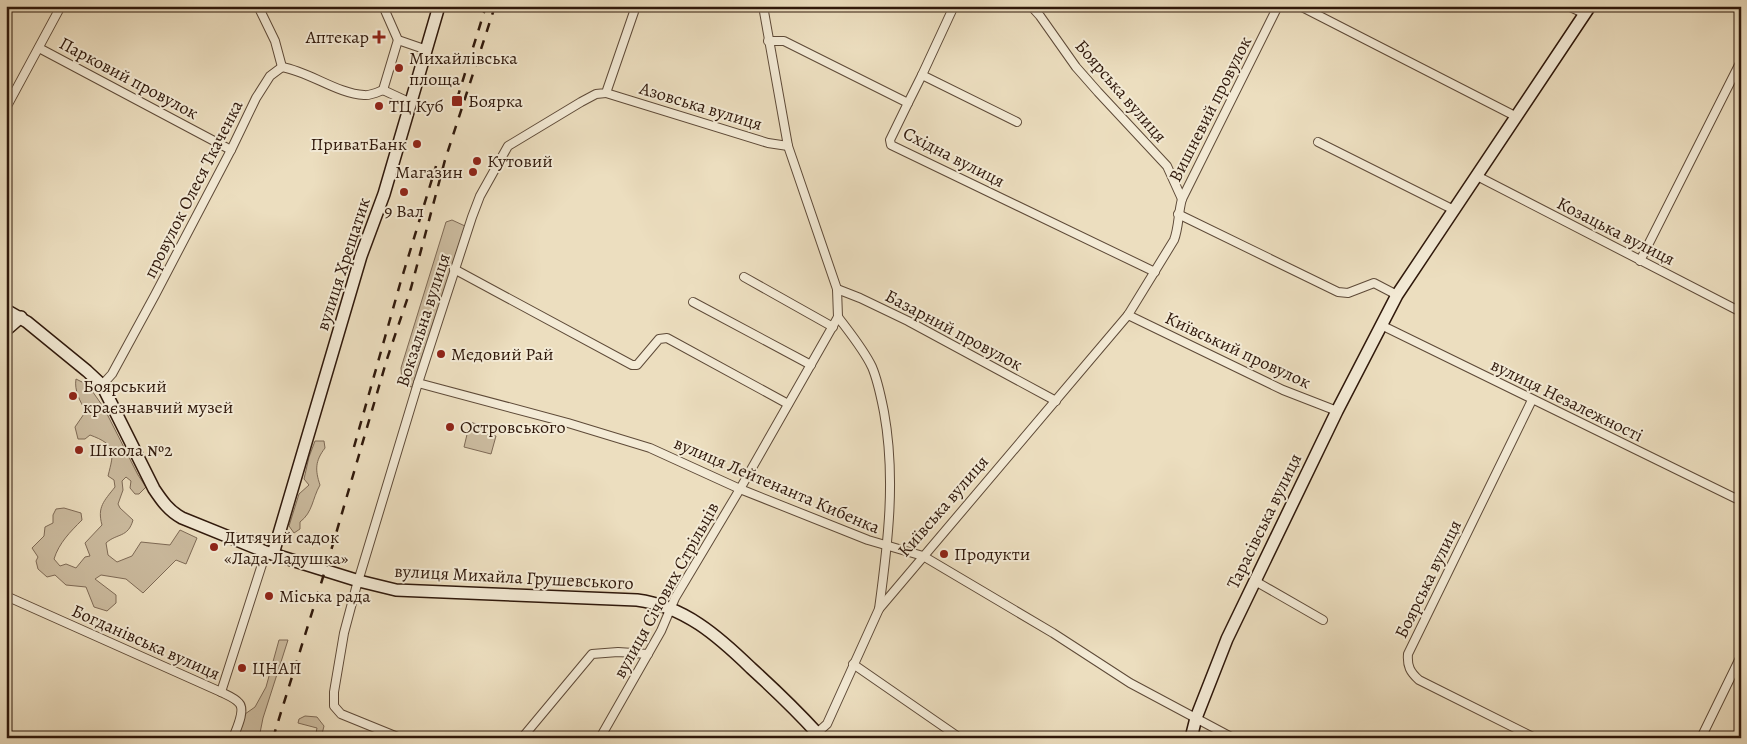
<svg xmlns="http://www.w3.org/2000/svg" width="1747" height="744" viewBox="0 0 1747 744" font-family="Alegreya,serif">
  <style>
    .green { fill: #ccbca0; stroke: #7e6a56 }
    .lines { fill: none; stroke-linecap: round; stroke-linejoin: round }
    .street-casing { stroke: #5e4a38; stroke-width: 10 }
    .secondary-casing { stroke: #2f180b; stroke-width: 14 }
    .street { stroke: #f3ead5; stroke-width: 8 }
    .secondary { stroke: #f3ead5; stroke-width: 11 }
    .rail { stroke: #2f180b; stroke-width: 2.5; stroke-dasharray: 9 9; stroke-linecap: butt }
    .poi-dot { fill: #8f2418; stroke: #f3ead5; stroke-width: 2 }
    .labels { text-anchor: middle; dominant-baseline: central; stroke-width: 4; stroke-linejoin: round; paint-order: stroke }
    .poi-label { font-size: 18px; fill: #2f180b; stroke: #f3ead5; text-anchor: start }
    .street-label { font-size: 18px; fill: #2f180b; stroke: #f3ead5 }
  </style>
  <rect width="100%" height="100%" fill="#ecdebf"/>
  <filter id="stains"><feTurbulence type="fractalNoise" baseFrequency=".004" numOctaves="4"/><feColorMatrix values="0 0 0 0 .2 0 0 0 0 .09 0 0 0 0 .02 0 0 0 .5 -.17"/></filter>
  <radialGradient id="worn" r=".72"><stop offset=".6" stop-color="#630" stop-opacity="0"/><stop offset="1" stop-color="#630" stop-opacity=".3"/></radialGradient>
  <g class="green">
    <path d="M452,220L465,226L412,387L402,385L401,368L446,222Z"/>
    <path d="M76,379L88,385L104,408L138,475L146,487L139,494H135L130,488L131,481L126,477L122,481L123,490L118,504L120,508L133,520C128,538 117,533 106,543L108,555L117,562L132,556L141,542L170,545L180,530L197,538L186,564L176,560L143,593L126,579L101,575L95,579L116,595V603L107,611L94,607L86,587L66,585L55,575L47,577L38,569L36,561L38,557L32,548L44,536L45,527L53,523V515L56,509L64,508L81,513L82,520C70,532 59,543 54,559L60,566L66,564L76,568L85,557L90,556L85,543L102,525C97,507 104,501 115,487L114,480L108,476C114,452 117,445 90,435L85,439H78L75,427L86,411C80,402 74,390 76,379Z"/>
    <path d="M470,422L483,426L482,433L496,436L491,454L464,447Z"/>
    <path d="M315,441H324L325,448C315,461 315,470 320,485C312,499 313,512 300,522V529L294,533L289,526L299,494L309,485L304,479L309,457Z"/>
    <path d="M279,640H288L263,718L259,738H235L245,714L255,707L266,687Z"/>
    <path d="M305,716L317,717L324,726L321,738H315L317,728L298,723L299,719Z"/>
  </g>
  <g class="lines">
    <defs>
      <g id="street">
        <path d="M258,6L275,41L282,67"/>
        <path d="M383,6L398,40L427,50"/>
        <path d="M954,6L922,75L1017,122"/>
        <path d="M1031,6L1040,16L1076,67L1098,92L1167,166L1182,199"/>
        <path d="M1300,6L1517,117"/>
        <path d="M1568,6L1585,14"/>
        <path d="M398,40L383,90L411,103"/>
        <path d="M768,41H784L908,103L890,140L891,145L1155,272"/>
        <path d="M39,48L231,150"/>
        <path d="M282,67C310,72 338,94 364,95C370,96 378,92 383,90"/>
        <path d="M606,93L768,143L788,146"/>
        <path d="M908,103L922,75"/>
        <path d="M6,108L61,6"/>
        <path d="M1318,142L1454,210"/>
        <path d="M1477,176L1741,312"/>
        <path d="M1178,214L1338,292L1348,293L1374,283L1397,295"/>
        <path d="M1640,261L1741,61"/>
        <path d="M454,269L632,365H637L659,339L667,338L788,404"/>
        <path d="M744,277L833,327"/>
        <path d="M837,289L860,298L908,321L1056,401"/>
        <path d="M693,302L811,365"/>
        <path d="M1128,315L1283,390L1337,411"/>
        <path d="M838,317C850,333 864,350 872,367C878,381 881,397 884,412C896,478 888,543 879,609"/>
        <path d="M1381,325L1741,501"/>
        <path d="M418,383L568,423L650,448L740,489L868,540L923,556L1053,633L1130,683L1233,738"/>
        <path d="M102,385L112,374L155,295L231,150L256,98L270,76L282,67"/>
        <path d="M1532,400L1408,654C1407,666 1410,672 1419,680L1535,738"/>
        <path d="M1255,581L1323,620"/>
        <path d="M6,596L221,692L266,552"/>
        <path d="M853,664L960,738"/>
        <path d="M221,692C227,695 235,698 239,703C246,710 236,730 233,738"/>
        <path d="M817,733L827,724L879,609L1128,315L1174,240C1179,227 1178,213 1182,199L1278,6"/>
        <path d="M400,738L341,714L334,706V692L344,633L356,588L418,383L472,217L480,196L508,146L581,102L596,94L606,93L636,6"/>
        <path d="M522,738L592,654L618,652L648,654"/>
        <path d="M600,738L661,631L675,598L740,489L838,317L837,289L788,146L763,6"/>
        <path d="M1701,738L1741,656"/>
      </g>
      <g id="secondary">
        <path d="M6,310L27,322L87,371L102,385L154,489C162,501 169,511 182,518L266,552L359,581L396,590L637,600C684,606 718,636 751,668C774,689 796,710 817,733V738"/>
        <path d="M6,330L21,317"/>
        <path d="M273,554L348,300L361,256L384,194L439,6"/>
        <path d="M1191,738L1196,718L1227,639L1337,411L1397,295L1590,6"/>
      </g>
    </defs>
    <use href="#street" class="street-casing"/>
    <use href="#secondary" class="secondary-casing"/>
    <use href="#street" class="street"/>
    <use href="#secondary" class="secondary"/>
    <g class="rail">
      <path d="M457,99L486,6"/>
      <path d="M354,447L400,284L436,166"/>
      <path d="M273,738L328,561L387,359L411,288L445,160L495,6"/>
    </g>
  </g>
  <g class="poi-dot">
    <path d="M376.5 29.5h5v5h5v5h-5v5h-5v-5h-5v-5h5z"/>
    <circle cx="399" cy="68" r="5"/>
    <rect x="451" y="95" width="12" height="12" rx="2.5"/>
    <circle cx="379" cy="106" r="5"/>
    <circle cx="417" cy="144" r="5"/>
    <circle cx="477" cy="161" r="5"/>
    <circle cx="473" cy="172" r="5"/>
    <circle cx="404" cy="192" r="5"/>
    <circle cx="441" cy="354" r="5"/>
    <circle cx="73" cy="396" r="5"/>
    <circle cx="450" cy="427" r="5"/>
    <circle cx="79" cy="450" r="5"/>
    <circle cx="214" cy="547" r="5"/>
    <circle cx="944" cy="554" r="5"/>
    <circle cx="269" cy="596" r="5"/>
    <circle cx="242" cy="668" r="5"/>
  </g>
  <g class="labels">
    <g class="poi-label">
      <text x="369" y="37" text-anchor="end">Аптекар</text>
      <text x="409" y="58">Михайлівська<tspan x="409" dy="21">площа</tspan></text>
      <text x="468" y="101">Боярка</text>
      <text x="389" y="106">ТЦ Куб</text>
      <text x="407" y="144" text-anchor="end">ПриватБанк</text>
      <text x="487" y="161">Кутовий</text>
      <text x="463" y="172" text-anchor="end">Магазин</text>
      <text x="404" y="211" text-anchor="middle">9 Вал</text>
      <text x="451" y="354">Медовий Рай</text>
      <text x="83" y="386">Боярський<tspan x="83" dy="21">краєзнавчий музей</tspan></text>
      <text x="460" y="427">Островського</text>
      <text x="89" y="450">Школа №2</text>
      <text x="224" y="537">Дитячий садок<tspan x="224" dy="21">«Лада Ладушка»</tspan></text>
      <text x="954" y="554">Продукти</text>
      <text x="279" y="596">Міська рада</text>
      <text x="252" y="668">ЦНАП</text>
    </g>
    <g class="street-label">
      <text transform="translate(129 78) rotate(28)">Парковий провулок</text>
      <text transform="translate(1121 91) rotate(49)">Боярська вулиця</text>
      <text transform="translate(701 106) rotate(17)">Азовська вулиця</text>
      <text transform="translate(1210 109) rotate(-63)">Вишневий провулок</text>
      <text transform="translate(954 157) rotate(27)">Східна вулиця</text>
      <text transform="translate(193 189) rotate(-63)">провулок Олеся Ткаченка</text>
      <text transform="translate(1616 231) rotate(27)">Козацька вулиця</text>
      <text transform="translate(343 264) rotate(-72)">вулиця Хрещатик</text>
      <text transform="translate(423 320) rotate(-72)">Вокзальна вулиця</text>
      <text transform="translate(954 330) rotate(28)">Базарний провулок</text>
      <text transform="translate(1238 350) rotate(25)">Київський провулок</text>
      <text transform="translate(1567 400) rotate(26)">вулиця Незалежності</text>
      <text transform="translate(777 485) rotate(23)">вулиця Лейтенанта Кибенка</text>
      <text transform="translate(943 506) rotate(-49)">Київська вулиця</text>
      <text transform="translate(1264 521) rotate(-64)">Тарасівська вулиця</text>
      <text transform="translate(514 577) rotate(3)">вулиця Михайла Грушевського</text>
      <text transform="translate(1428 579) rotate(-64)">Боярська вулиця</text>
      <text transform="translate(666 590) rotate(-61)">вулиця Січових Стрільців</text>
      <text transform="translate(146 642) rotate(24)">Богданівська вулиця</text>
    </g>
  </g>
  <rect width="1747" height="744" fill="none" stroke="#ecdebf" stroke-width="25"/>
  <rect x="8" y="8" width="1732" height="729" fill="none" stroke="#2f180b" stroke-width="2.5"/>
  <rect x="12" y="12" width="1722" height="719" fill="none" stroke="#2f180b"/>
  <rect width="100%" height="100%" filter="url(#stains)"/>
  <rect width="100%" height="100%" fill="url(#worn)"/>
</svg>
